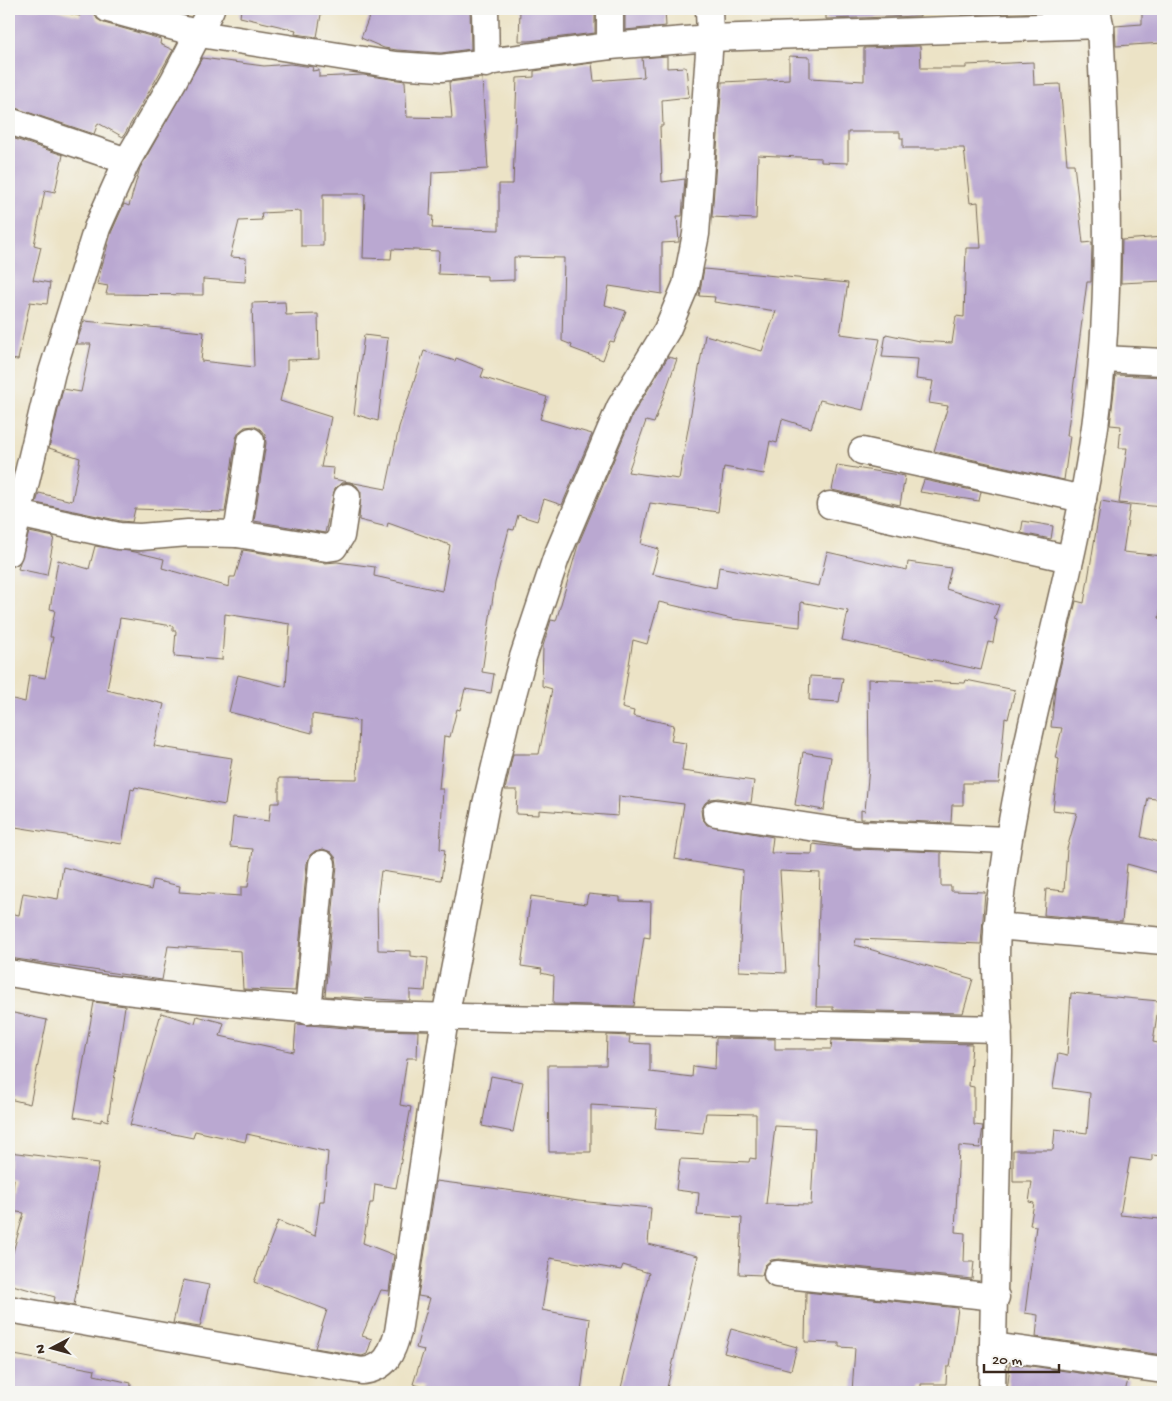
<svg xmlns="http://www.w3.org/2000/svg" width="1172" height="1401" viewBox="0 0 1172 1401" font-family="'Gochi Hand',sans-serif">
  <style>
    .building { fill: #baa8d1; fill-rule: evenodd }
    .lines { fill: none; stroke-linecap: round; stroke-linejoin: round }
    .street-casing { stroke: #796b59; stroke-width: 29 }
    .street { stroke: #fff; stroke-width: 26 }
  </style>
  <rect width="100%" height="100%" fill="#f6f6f2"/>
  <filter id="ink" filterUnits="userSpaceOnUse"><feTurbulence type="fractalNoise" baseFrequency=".02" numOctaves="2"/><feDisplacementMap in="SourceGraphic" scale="10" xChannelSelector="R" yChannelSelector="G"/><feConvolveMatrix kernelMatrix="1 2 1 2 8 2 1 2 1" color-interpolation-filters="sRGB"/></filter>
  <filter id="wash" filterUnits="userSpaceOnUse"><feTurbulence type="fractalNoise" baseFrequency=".0096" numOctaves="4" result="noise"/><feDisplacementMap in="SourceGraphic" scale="20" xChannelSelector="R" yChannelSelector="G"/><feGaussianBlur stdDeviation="1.12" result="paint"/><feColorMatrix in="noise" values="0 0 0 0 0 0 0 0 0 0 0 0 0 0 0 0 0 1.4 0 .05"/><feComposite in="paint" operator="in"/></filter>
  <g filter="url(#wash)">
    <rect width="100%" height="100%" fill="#ece3c6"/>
    <g id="blocks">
      <g class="building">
        <path d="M13,9H52L80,16L81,9H93L97,19L104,23L161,39L160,44L173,50L123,137L98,123L94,134L9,106V25Z"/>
        <path d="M241,9H322L317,37L295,34L296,30L240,17Z"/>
        <path d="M372,9H470L471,49L441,53L397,50L384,48L361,38Z"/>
        <path d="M520,9H595V33L529,41H519Z"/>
        <path d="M625,9H665L666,26L625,30Z"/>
        <path d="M826,9H920V16L826,19Z"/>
        <path d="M962,9H1048V12L962,15Z"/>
        <path d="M1142,9H1163V43L1116,46L1115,26L1142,24Z"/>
        <path d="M920,46L921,68H966V65L1033,62L1034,85L1060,84L1067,164H1074L1083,243L1092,242L1091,282H1087L1067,436H1070L1064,480L934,451L948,406L929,403L933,381L916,379L918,359L882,357L886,334L919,341L952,343L956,316L964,317L966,248H981L978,202L970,203L964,148H903V138H900V132H848V163L821,162V158L758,155L756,219L712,217L722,82L789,79V56L810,57V78L864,81V48Z"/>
        <path d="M667,56V68L686,67L689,97L662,100L663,126H660L662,182L685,179L682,216H677L679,242L662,243V294L609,286L605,305L626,311L614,342L610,341L603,360L571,348L572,345L562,341L564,258L514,257V280L487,281V276L438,274L439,251L392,249L391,259L363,258L365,194H323V246H301V211L261,213L262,220L239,221L230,257L246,258L245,282L203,279V295L106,294L108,286L97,284L111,233L124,204L129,206L140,168L202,58L264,66L290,64L313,67L312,71L319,70V77L363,75L405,81L407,117L452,118L449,82L482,78L488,169L432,172L430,216H433L432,228L499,230V184H513L517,78L534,77V71L592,63L594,81L644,77L642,58Z"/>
        <path d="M9,137L63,155L55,192L45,190L34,245L41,247L33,280L50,283L47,304L30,302L18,360L9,359Z"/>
        <path d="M1163,237V281L1121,283L1122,240Z"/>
        <path d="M704,269L848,283L840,334L880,339L863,410L820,400L811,428L782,419L777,443L770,441L764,474L724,467L718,512L650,503L641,544L659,549L652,574L716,588L719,567L819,586L827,552L907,570L908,562L951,568L946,589L999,605L994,619L997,620L993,643L988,642L981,670L842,640L848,611L801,602L800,627L732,619L659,602L647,644L633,640L622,708L634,711L633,716L674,725L671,741L686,743L682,771L754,781L751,803L718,798L710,799L705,803L701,810L702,818L707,825L773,837L771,853L812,854L813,844L855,849L941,852V886H951V891L985,892L981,944L856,939L855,945L973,979L963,1013L833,1010V1007H816L820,873L780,871L786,973L739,971L743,870L675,859L684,804L619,796L618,816L539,810V815L516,814L517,790H505L513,754H539L552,689L542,686L543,646L551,620L556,621L578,545L633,414L668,357L677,359L654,423L646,421L628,472L679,479L705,335L762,351L776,311L714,302L715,297L699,296Z"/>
        <path d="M285,302L286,315L318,314L319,359L287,360V371L280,401L331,417L321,467L334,468L333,479L386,489L399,427L424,351L455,361L456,358L484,369L481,377L547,397L540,419L592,434L562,505L544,499L537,521L518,515L514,530L509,529L495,583L482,672L494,674L491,693L465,689L460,710L457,709L450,737L444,736L439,789H443L440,849L445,850L441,880L381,871L377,902L378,950L411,951V956L428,958L425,991L410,990V1001L325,996L337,865L336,858L331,852L323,849L315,851L310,855L307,863L295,991L243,989L241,951L168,946L162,980L9,958V913L19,915L23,893L58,899L63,867L151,890L153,880L180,886L179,892L241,896V887H248L253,849L230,847L233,817L269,821L271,803H279V778L357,779L359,721L312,714V733L229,712L238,675L286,687L290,624L225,614L222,660L174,656L176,631H173V626L120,618L107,690L164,704L154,746L232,758L225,805L135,787L134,790L131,789L122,844L9,826V698L25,702L29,675L45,678L53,637H50L55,610L50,609L58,560L89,569L95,546L135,552L164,559L162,568L229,587L230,577H235L243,550L325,563L337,562L375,567L374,576L442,591L450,545L388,523L387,527L359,520L361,492L357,486L350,482L342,483L335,488L325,533L254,521L266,443L265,435L260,429L254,426L245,427L239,432L236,438L225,512L135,509L132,522L121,521L36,503L39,493L72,501L80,458L49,448L63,389L81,392L91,344H76L84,321L204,332L201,361L254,367L252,303Z"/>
        <path d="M364,335L388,338L378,421L354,414Z"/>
        <path d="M1116,375L1163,377V507L1119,503L1127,448H1119L1121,426L1110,425Z"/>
        <path d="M837,465L905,476L900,505L832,490Z"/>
        <path d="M924,480L981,492L979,501L920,492Z"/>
        <path d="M1101,501L1130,506L1123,552L1163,556V595L1159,618L1163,619V800L1148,798L1141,837L1163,843V874L1127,864L1122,922L1044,915L1046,889L1064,891L1067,849L1077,813L1053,810L1059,759L1055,758L1062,728L1051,727L1055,689L1076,601L1084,603Z"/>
        <path d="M1023,521L1053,526L1051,539L1021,533Z"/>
        <path d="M29,532L54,537L47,575L18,569Z"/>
        <path d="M810,676L843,678L839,702L809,700Z"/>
        <path d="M868,679L965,683L966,680L1015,690L1008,719L1005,718L999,783H963V805H952L951,823L861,819V810L865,811L869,767Z"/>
        <path d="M803,752L831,757L824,810L795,805Z"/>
        <path d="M588,894L620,897V901L651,902L650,938L644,937L634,1006L553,1004L554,976L541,973L542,969L521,966L531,896L586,904Z"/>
        <path d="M1071,993L1159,1001L1153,1042L1163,1044V1094L1159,1120H1163V1156L1152,1155V1161L1130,1158L1120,1215L1160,1219L1159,1228H1163V1355L1036,1337L1038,1315L1025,1313L1036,1226L1030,1225L1034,1203L1029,1202L1032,1182H1013V1150H1053L1055,1129L1087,1133L1090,1093L1053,1088L1058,1054L1067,1056Z"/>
        <path d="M94,1002L125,1006L108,1121L101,1119V1122L74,1117Z"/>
        <path d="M9,1012L47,1020L30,1104L9,1099Z"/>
        <path d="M161,1013L195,1023L197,1016L224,1023L220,1036L294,1052L296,1024L371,1030L418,1031L417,1058H407L400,1105L411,1107L396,1188L375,1184L373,1203H370L363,1243L394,1255L389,1291L381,1290L362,1336L372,1339L367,1354L362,1356L315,1348L327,1310L254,1282L278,1221L315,1236L320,1201H324L328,1152L247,1134L245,1142L195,1131L193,1138L130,1125Z"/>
        <path d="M607,1035L630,1036L629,1043L650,1044V1072L692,1077L693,1066L715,1069L716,1038L775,1039V1049H831L832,1040L972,1044L969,1086L974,1087V1125L983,1126L980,1148L959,1146L955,1232L965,1233L964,1262H974L972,1279L779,1259L771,1260L765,1265L762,1275L739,1274L742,1218L697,1215L699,1193L676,1190L680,1159L749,1162L750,1158L756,1159V1114L706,1113L703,1133L655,1129L657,1109L591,1105V1152H549L548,1065H606ZM775,1126L815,1128L811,1205L766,1204Z"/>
        <path d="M491,1076L523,1082L513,1132L482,1126Z"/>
        <path d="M9,1152L99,1163L74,1305L54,1302L55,1297L9,1284V1266L24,1213L10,1211L14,1179L9,1178Z"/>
        <path d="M436,1181L530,1193L578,1201L651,1208L648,1244L698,1256L666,1392H620L649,1273L623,1265L621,1270L550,1258L542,1310L590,1319L581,1392H421L423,1387L413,1384L424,1350L416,1348L430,1298L418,1296Z"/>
        <path d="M183,1280L209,1285L200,1327L173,1323Z"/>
        <path d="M806,1292L958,1308L950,1367H947L946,1384H921V1392H852L855,1348L839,1347V1343L805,1342Z"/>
        <path d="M731,1329L797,1347L791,1370L724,1353Z"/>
        <path d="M9,1354L95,1370L94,1375L131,1383L130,1392H9Z"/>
        <path d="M1010,1364L1031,1366L1128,1380L1125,1392H1007Z"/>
      </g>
    </g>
  </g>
  <g filter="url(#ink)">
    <use href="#blocks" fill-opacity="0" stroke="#796b59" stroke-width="1"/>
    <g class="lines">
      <defs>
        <g id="street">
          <path d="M108,9L200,34L395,65L441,68L610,46L710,38L1100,25"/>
          <path d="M485,9L486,64"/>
          <path d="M610,9V46"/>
          <path d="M9,121L127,161"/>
          <path d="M1103,359L1163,362"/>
          <path d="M862,451L1083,499"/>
          <path d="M830,505L1070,559"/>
          <path d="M18,514L119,536L140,537L188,533L237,534L327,548L334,547L341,536L347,497"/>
          <path d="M237,534L251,441"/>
          <path d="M9,553L52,372L97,228L127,161L174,80L211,9"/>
          <path d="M716,813L856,834L1008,840"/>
          <path d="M997,926L1163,941"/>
          <path d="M9,973L92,987L220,1002L372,1015L999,1029"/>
          <path d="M308,1011L322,864"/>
          <path d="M777,1274L996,1297"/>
          <path d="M9,1309L362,1371C387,1368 391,1354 398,1332L445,1018L486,804L506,720L523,657L556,558L620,407L667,330L686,285L696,234L710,38L709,9"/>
          <path d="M993,1346L1163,1370"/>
          <path d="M992,1392C995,1279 997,1166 999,1053C999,1010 993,965 998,922C1013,760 1067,606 1092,447C1114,307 1107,165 1100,25L1097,9"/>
        </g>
      </defs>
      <use href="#street" class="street-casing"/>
      <use href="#street" class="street"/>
    </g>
  </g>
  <rect width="1172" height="1401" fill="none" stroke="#f6f6f2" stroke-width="30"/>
  <g transform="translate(52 1348) rotate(264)" stroke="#f6f6f2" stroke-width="4" paint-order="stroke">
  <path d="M0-4L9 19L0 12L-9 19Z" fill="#3b2a1e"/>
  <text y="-8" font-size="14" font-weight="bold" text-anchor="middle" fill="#3b2a1e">N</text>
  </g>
  <path d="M984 1364v8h75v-8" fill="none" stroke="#3b2a1e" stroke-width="2.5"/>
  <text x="992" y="1364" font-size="15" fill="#3b2a1e" stroke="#f6f6f2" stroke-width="4" paint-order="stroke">20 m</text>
</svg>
